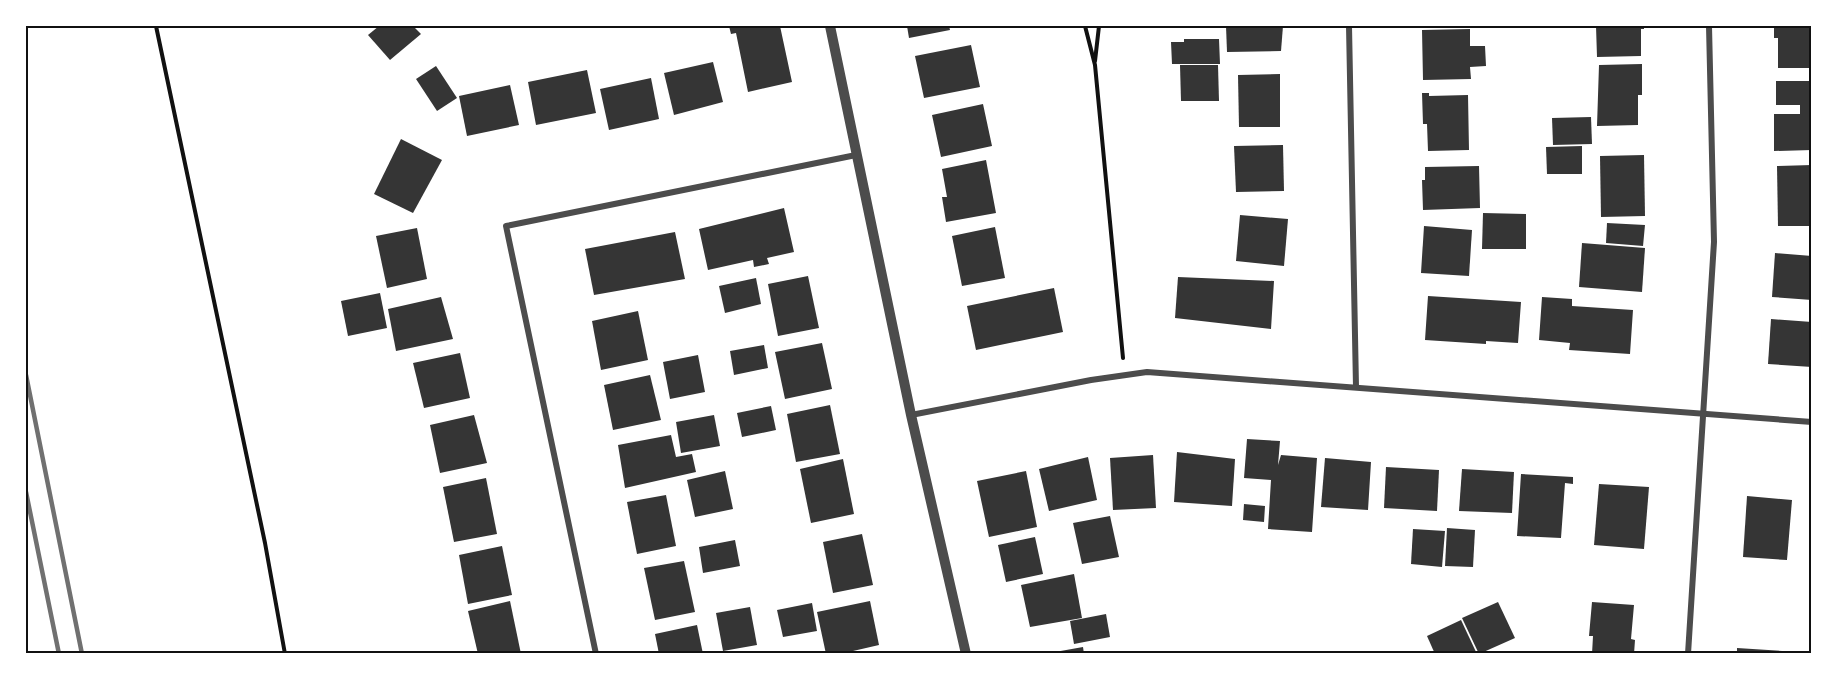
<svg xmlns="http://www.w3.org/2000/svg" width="1837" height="679" viewBox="0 0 1837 679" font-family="Cabin,sans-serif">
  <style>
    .building { fill: #353535 }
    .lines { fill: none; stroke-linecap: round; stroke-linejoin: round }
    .path { stroke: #111; stroke-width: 4 }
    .minor { stroke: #4c4c4c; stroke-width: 6 }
    .tertiary { stroke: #4c4c4c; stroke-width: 10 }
    .rail { stroke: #707070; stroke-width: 4.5 }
    .neatline { fill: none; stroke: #111; stroke-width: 2 }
  </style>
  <rect width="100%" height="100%" fill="#fff"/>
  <g class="building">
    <path d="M379,26H413L421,34L390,60L368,35Z"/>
    <path d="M729,26H780L792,82L748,92L736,33L731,34Z"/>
    <path d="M907,26H949L950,30L909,38Z"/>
    <path d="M1226,26H1283L1281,51L1227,52Z"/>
    <path d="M1596,26H1644V29H1641V56L1597,57Z"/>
    <path d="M1774,26H1812V68H1778V38H1774Z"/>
    <path d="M1470,29V46H1485L1486,66L1470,67L1471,79L1423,80L1422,30Z"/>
    <path d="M1184,39H1219L1220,64H1172L1171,42H1184Z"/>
    <path d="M971,45L980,87L924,98L915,56Z"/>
    <path d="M713,62L723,102L674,115L664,73Z"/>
    <path d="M1642,64V95H1638V125L1597,126L1599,65Z"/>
    <path d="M1180,65H1218L1219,101H1181Z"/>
    <path d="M436,66L457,98L437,111L416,79Z"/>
    <path d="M587,70L596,113L536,125L528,82Z"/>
    <path d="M1280,74V127H1239L1238,75Z"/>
    <path d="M651,78L659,119L609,130L600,89Z"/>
    <path d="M1776,81H1812V150L1774,151V114H1800V105H1776Z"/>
    <path d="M510,85L519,125L467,136L459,96Z"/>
    <path d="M1422,93H1429V96L1468,95L1469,150L1428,151L1427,124H1423Z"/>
    <path d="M983,104L992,146L941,157L932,115Z"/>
    <path d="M1591,117L1592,144L1553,145L1552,118Z"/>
    <path d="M401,139L442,160L413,213L374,194Z"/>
    <path d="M1283,145L1284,191L1236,192L1234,146Z"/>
    <path d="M1582,146V174H1547L1546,147Z"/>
    <path d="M1644,155L1645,216L1601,217L1600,156Z"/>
    <path d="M986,160L996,213L946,222L942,197H947L942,169Z"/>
    <path d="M1812,165V226H1778L1777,166Z"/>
    <path d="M1479,166L1480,208L1423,210L1422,180H1425V167Z"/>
    <path d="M784,208L794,252L767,258L769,264L754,267L753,260L708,270L699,229Z"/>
    <path d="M1483,213L1526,214V249H1482Z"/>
    <path d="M1240,215L1288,219L1284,266L1236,261Z"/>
    <path d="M1607,223L1645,225L1643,246L1606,243Z"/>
    <path d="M1424,226L1472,230L1469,276L1421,273Z"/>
    <path d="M995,227L1005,278L962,286L952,236Z"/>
    <path d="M417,228L427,279L387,288L376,236Z"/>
    <path d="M675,232L685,279L594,295L585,249Z"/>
    <path d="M1582,243L1645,248L1642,292L1579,287Z"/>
    <path d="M1775,253L1812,256V300L1772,297Z"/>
    <path d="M808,276L819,328L778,336L768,284Z"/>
    <path d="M1178,277L1274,281L1271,329L1175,318Z"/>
    <path d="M756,278L761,304L725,313L719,286Z"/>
    <path d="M1054,288L1063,332L976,350L967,306Z"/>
    <path d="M380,293L387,328L348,336L341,301Z"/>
    <path d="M1428,296L1521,302L1518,343L1486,341V344L1425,340Z"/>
    <path d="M441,297L453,339L396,351L388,309Z"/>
    <path d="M1542,297L1572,299V306L1633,310L1630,354L1569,350L1570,343L1539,340Z"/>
    <path d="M638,311L648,360L601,370L592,321Z"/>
    <path d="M1771,319L1812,322V367L1768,364Z"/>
    <path d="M822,343L832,389L785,399L775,352Z"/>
    <path d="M764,345L768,368L734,375L730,351Z"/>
    <path d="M460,353L470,398L424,408L413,363Z"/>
    <path d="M698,355L705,392L670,399L663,362Z"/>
    <path d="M650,375L661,420L613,430L604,385Z"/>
    <path d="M830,405L840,454L796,462L787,414Z"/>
    <path d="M771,406L776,430L742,437L737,413Z"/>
    <path d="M474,415L487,463L440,473L430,425Z"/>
    <path d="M714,415L720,446L681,453L676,422Z"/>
    <path d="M671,435L676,457L692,454L696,472L625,488L618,445Z"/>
    <path d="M1247,439L1280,441L1278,465L1281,455L1317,458L1312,532L1268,529L1271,480L1244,478Z"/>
    <path d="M1177,452L1235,459L1232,506L1174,502Z"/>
    <path d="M1153,455L1156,508L1113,510L1110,458Z"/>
    <path d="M1088,457L1097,500L1049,511L1039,469Z"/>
    <path d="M1325,458L1371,462L1368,510L1321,507Z"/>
    <path d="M843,459L854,514L811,523L800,469Z"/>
    <path d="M1386,467L1439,470L1437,511L1384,508Z"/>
    <path d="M1462,469L1514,472L1512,513L1459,511Z"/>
    <path d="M725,471L733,509L695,517L687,480Z"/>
    <path d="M1026,471L1037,527L989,537L977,481Z"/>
    <path d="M1521,474L1573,477V484L1565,483L1561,538L1517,536Z"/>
    <path d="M486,478L497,534L454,542L443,487Z"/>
    <path d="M1599,484L1649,487L1644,549L1594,545Z"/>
    <path d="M666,495L676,546L637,554L627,502Z"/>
    <path d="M1747,496L1792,500L1787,560L1743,557Z"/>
    <path d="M1244,504L1265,506L1264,522L1243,520Z"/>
    <path d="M1110,516L1119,557L1082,564L1073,523Z"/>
    <path d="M1447,528L1475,530L1473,567L1445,566Z"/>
    <path d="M1413,529L1445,531L1442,567L1411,564Z"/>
    <path d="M862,534L873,585L833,593L823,542Z"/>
    <path d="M1035,537L1043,574L1006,582L998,545Z"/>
    <path d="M735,540L740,566L703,573L699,547Z"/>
    <path d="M502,546L512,595L468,604L459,555Z"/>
    <path d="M684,561L695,612L655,620L644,568Z"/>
    <path d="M1074,574L1082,618L1030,627L1021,585Z"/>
    <path d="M510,601L521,654H478L468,611Z"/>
    <path d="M870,601L879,645L840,654H826L817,612Z"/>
    <path d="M1498,602L1515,638L1479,654L1462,618Z"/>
    <path d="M1592,602L1634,605L1631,639L1635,640L1634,654H1592L1593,636H1589Z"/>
    <path d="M812,603L817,631L783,637L777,610Z"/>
    <path d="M750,607L757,645L723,651L716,613Z"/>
    <path d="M1106,614L1110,637L1074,644L1070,621Z"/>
    <path d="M1461,620L1477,654H1435L1427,636Z"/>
    <path d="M697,625L703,654H659L655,634Z"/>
    <path d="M1083,647L1084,654H1055V652Z"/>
    <path d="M1737,648L1782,651L1781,654H1737Z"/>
  </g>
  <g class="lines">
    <g class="path">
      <path d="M156,26L265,543L285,654"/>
      <path d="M1085,26L1095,65L1123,358"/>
      <path d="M1095,61L1099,26"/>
    </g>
    <g class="minor">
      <path d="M1349,26L1356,387"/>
      <path d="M911,415L1091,380L1147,372L1812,422"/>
      <path d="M596,654L506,226L856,155"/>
      <path d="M1688,654L1714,242L1709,26"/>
    </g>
    <path class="tertiary" d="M830,26L911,415L966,654"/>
    <g class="rail">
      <path d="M26,375L82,654"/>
      <path d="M26,492L59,654"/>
    </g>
  </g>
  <rect width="1837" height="679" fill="none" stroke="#ffffff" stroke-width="54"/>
  <rect x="27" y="27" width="1783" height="625" class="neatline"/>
</svg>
